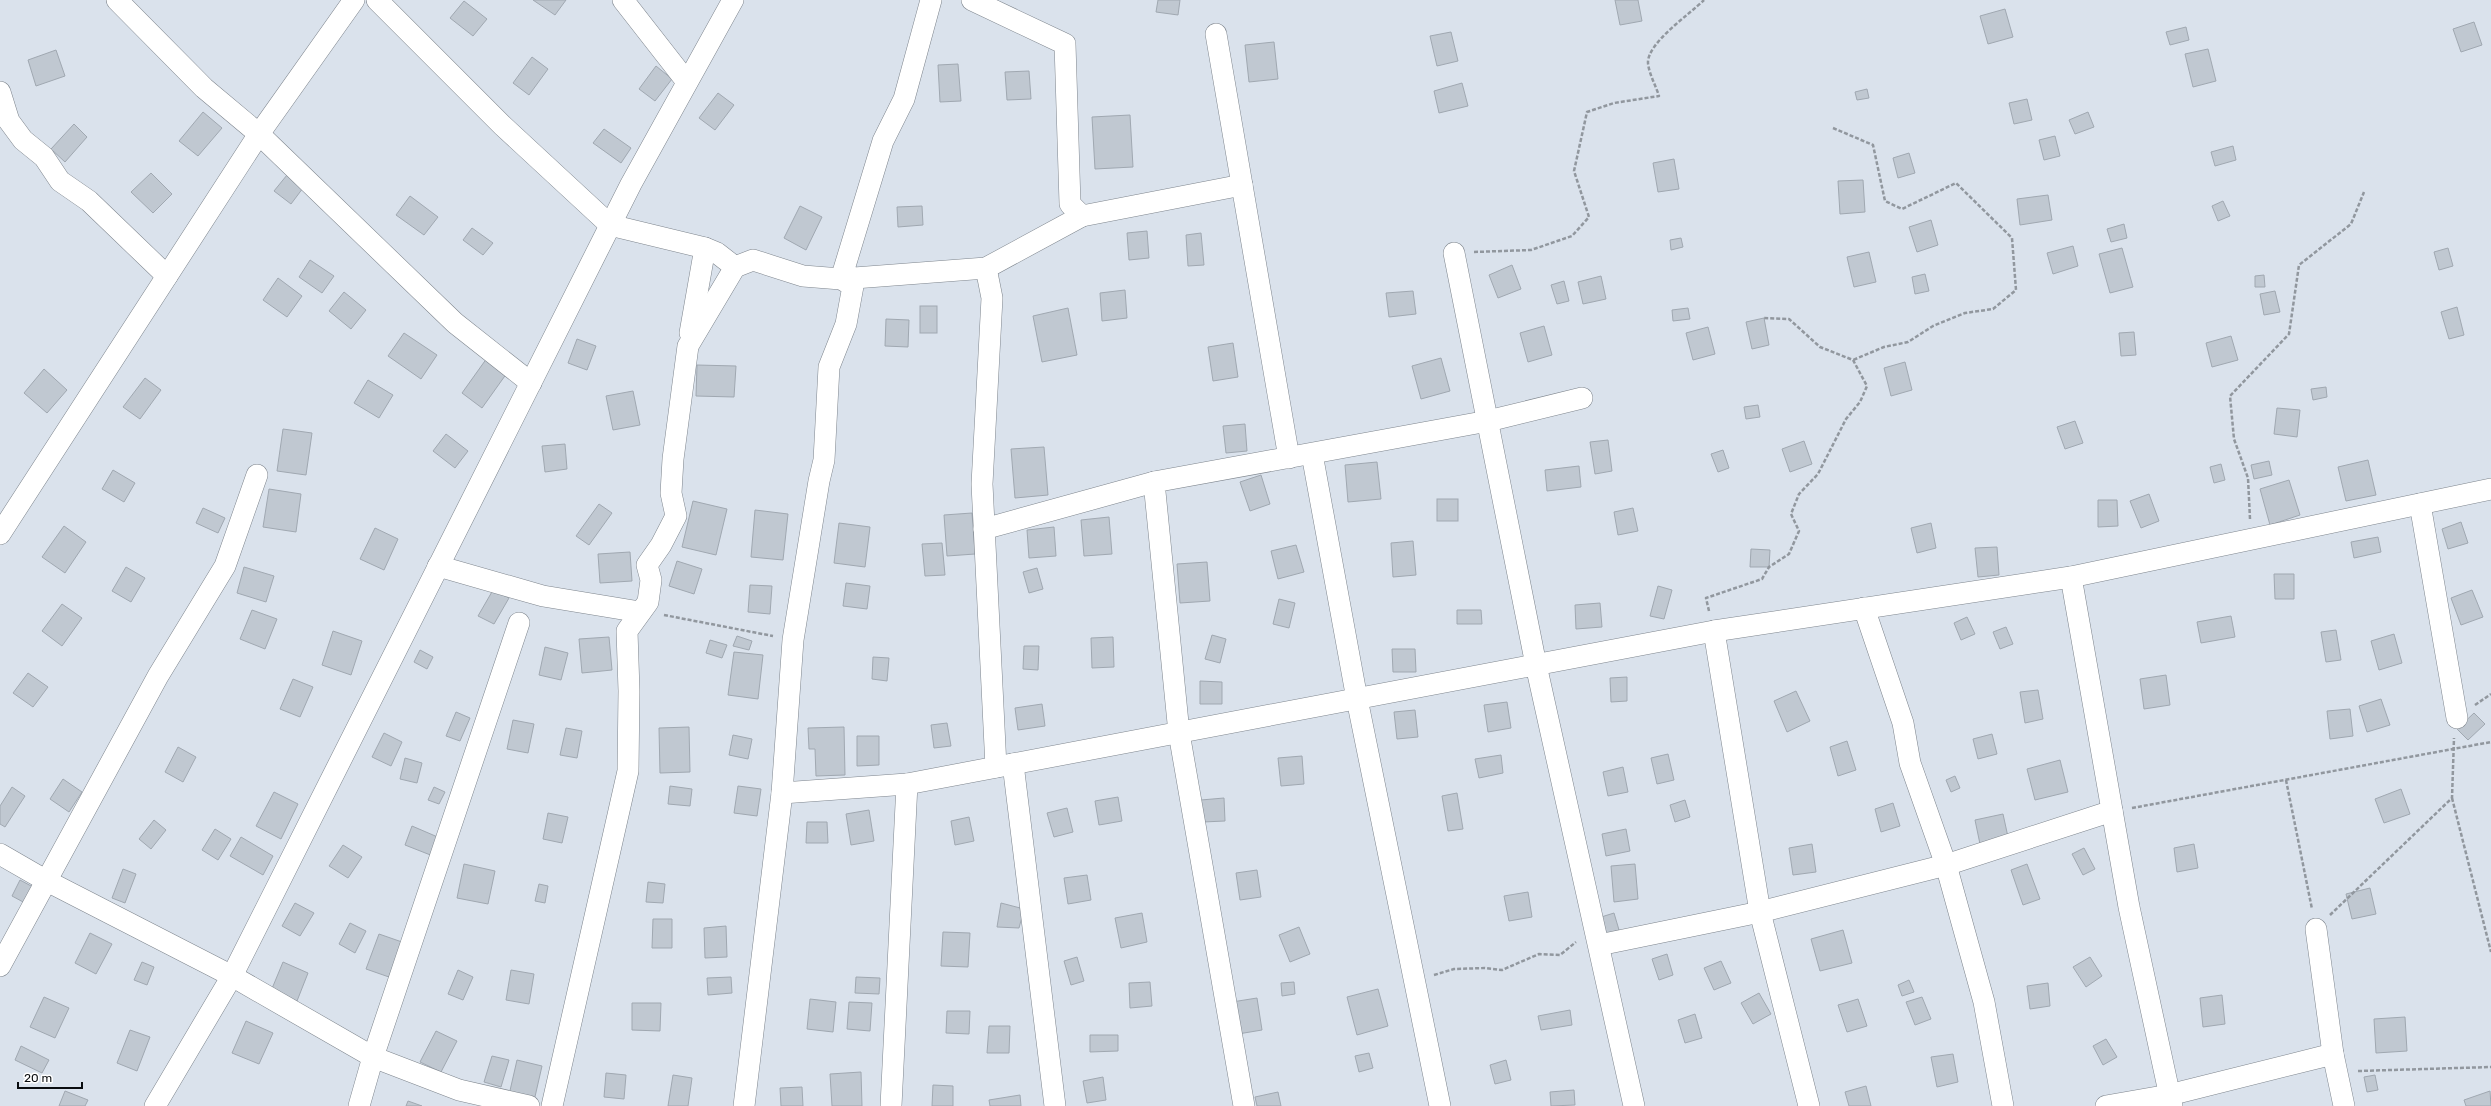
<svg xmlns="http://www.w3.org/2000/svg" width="2491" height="1106" viewBox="0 0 2491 1106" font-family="Rubik,sans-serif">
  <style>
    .building { fill: #c0c8d1; stroke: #a0a8b1 }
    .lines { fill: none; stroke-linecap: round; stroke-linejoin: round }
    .minor-casing { stroke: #7e858d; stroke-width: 22 }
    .path { stroke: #91979e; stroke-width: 2.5; stroke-dasharray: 4 2; stroke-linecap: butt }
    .minor { stroke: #fff; stroke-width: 21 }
  </style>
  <rect width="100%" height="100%" fill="#dae2ec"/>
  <g class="building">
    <path d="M533,0H566L555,15Z"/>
    <path d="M1158,0H1180L1178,15L1156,12Z"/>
    <path d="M1615,0H1638L1642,21L1620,25Z"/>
    <path d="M464,1L487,19L473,36L450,18Z"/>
    <path d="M2005,9L2013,37L1988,44L1980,16Z"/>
    <path d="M2474,22L2482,45L2461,52L2453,29Z"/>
    <path d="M2186,27L2189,40L2170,45L2166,32Z"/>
    <path d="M1451,32L1458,61L1437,66L1430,36Z"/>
    <path d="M1274,42L1278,79L1249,82L1245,45Z"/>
    <path d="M2208,49L2216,81L2193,87L2185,54Z"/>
    <path d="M56,50L65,76L36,86L28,60Z"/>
    <path d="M532,57L548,69L529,95L513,83Z"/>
    <path d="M958,64L961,101L940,102L938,65Z"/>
    <path d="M656,66L672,79L655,101L639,89Z"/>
    <path d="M1029,71L1031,99L1007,100L1005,72Z"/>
    <path d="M1462,83L1468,106L1439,113L1434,91Z"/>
    <path d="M1867,89L1869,98L1857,100L1855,92Z"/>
    <path d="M718,93L734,105L715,130L699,118Z"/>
    <path d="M2027,99L2032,120L2014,124L2009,103Z"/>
    <path d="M203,112L222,128L198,156L179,141Z"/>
    <path d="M2088,112L2094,127L2075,134L2069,120Z"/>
    <path d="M1130,115L1133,167L1095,169L1092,117Z"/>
    <path d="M74,124L87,137L65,162L51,149Z"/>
    <path d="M604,129L631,148L621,163L593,143Z"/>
    <path d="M2055,136L2060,156L2044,160L2039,140Z"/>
    <path d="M2233,146L2236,160L2215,166L2211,152Z"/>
    <path d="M1909,153L1915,173L1898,178L1893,158Z"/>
    <path d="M1674,159L1679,189L1658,192L1653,163Z"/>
    <path d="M151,173L172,194L153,213L131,192Z"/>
    <path d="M287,175L303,188L291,204L274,191Z"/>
    <path d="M1863,180L1865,212L1840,214L1838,181Z"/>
    <path d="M2048,195L2052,220L2020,225L2017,199Z"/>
    <path d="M410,196L438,217L424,235L396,215Z"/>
    <path d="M2223,201L2230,216L2218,221L2212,206Z"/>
    <path d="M800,206L822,217L806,250L784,238Z"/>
    <path d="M922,206L923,225L898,227L897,207Z"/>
    <path d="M1931,220L1938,245L1917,252L1909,227Z"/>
    <path d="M2124,224L2127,238L2111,242L2107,229Z"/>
    <path d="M472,228L493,243L483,255L463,240Z"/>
    <path d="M1147,231L1149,258L1129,260L1127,233Z"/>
    <path d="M1201,233L1204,265L1188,266L1186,235Z"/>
    <path d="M1681,238L1683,247L1671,250L1670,240Z"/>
    <path d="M2073,246L2078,266L2053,274L2047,253Z"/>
    <path d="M2122,248L2133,287L2110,293L2099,254Z"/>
    <path d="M2448,248L2453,266L2439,270L2434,252Z"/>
    <path d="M1869,252L1876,282L1854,287L1847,257Z"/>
    <path d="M310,260L334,276L322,293L299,277Z"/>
    <path d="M1512,265L1521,289L1498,298L1489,275Z"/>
    <path d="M1925,274L1929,291L1915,294L1912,277Z"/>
    <path d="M2264,275L2265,287H2255V276Z"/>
    <path d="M1601,276L1606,299L1583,304L1578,282Z"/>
    <path d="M278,278L302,296L287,317L263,300Z"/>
    <path d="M1564,281L1569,301L1557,304L1551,285Z"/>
    <path d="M1125,290L1127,318L1102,321L1100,293Z"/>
    <path d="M1413,291L1416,314L1389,317L1386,293Z"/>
    <path d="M2275,291L2280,312L2264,315L2260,294Z"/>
    <path d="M344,292L366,310L351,329L329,311Z"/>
    <rect x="920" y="306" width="17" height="27"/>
    <path d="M2457,307L2464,335L2449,339L2441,312Z"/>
    <path d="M1068,308L1077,355L1042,362L1033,316Z"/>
    <path d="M1688,308L1690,319L1673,321L1672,310Z"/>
    <path d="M1764,318L1769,345L1752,349L1746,322Z"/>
    <path d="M886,319L909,320L908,347L885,346Z"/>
    <path d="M1544,326L1552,355L1528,362L1520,333Z"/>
    <path d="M1708,327L1715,354L1693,360L1686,333Z"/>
    <path d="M2134,332L2136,355L2121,356L2119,333Z"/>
    <path d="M404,333L437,355L421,379L388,356Z"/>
    <path d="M2231,336L2238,360L2212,367L2206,343Z"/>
    <path d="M577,339L596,346L587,370L568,363Z"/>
    <path d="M1233,343L1238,377L1213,381L1208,347Z"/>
    <path d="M487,358L507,373L482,408L462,393Z"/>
    <path d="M1441,358L1450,391L1421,399L1412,366Z"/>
    <path d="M1905,362L1912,390L1891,396L1884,368Z"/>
    <path d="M697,365L736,366L734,397L696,396Z"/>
    <path d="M44,369L67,390L47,413L24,393Z"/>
    <path d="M145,378L161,390L140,419L123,407Z"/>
    <path d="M368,380L393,395L379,418L354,403Z"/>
    <path d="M2326,387L2327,397L2313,400L2311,389Z"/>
    <path d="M633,391L640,425L613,430L606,396Z"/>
    <path d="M1758,405L1760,417L1746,419L1744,407Z"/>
    <path d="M2277,408L2300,410L2297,437L2274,434Z"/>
    <path d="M2075,421L2083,443L2065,449L2057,427Z"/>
    <path d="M1245,424L1247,451L1226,453L1223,426Z"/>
    <path d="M283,429L312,433L306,475L277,471Z"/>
    <path d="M446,434L468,451L455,468L433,451Z"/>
    <path d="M1608,440L1612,471L1595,474L1590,442Z"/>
    <path d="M1804,441L1812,464L1790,472L1782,449Z"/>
    <path d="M565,444L567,469L545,472L542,446Z"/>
    <path d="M1044,447L1048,495L1015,498L1011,449Z"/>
    <path d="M1723,450L1729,468L1718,472L1711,454Z"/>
    <path d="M2368,460L2376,495L2346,501L2338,467Z"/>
    <path d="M2269,461L2272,475L2254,479L2251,465Z"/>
    <path d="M1377,462L1381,499L1348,502L1345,465Z"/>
    <path d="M2221,464L2225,480L2214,483L2210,467Z"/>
    <path d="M1579,466L1581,487L1547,491L1545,470Z"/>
    <path d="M113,470L135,483L124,502L102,489Z"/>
    <path d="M1261,475L1270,504L1250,511L1240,482Z"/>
    <path d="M2289,480L2300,515L2270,525L2260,489Z"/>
    <path d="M269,489L301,494L296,532L263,527Z"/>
    <path d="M2149,494L2159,521L2141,528L2130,501Z"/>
    <rect x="1437" y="499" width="21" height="22"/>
    <path d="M2098,500H2117L2118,526L2098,527Z"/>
    <path d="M693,501L727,509L716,555L682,547Z"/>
    <path d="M599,504L612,513L589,545L576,536Z"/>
    <path d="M203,508L225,518L218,533L196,523Z"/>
    <path d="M1633,508L1638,531L1618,535L1614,512Z"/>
    <path d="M755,510L788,514L783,560L751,557Z"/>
    <path d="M972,513L975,554L947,556L944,515Z"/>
    <path d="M1109,517L1112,554L1084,556L1081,520Z"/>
    <path d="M2461,522L2468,543L2448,549L2442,529Z"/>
    <path d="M839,523L870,527L865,567L834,563Z"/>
    <path d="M1931,523L1936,548L1917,553L1911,528Z"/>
    <path d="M64,526L86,542L65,573L42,557Z"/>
    <path d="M1054,527L1056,556L1029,558L1027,530Z"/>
    <path d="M375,528L398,539L384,570L360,559Z"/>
    <path d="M2378,537L2381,552L2354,558L2351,542Z"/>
    <path d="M1413,541L1416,575L1393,577L1391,543Z"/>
    <path d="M942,543L945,575L925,576L922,544Z"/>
    <path d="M1296,545L1304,572L1278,579L1271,551Z"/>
    <path d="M1997,547L1999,575L1978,577L1975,548Z"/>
    <path d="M1751,549L1770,550L1769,567H1750Z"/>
    <path d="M630,552L632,581L600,583L598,554Z"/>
    <path d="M677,561L702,569L694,594L669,586Z"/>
    <path d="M1207,562L1210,601L1180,603L1177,564Z"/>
    <path d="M126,567L145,578L131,602L112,591Z"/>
    <path d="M244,567L274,576L266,602L237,593Z"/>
    <path d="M1037,568L1043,589L1029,593L1023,572Z"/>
    <path d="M2274,574H2294V599H2275Z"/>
    <path d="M846,583L870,586L867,609L843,606Z"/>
    <path d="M750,585L772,586L770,614L748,612Z"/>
    <path d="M1658,586L1672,590L1664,619L1650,616Z"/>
    <path d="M493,590L509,598L494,624L478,616Z"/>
    <path d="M2472,590L2483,617L2461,625L2451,598Z"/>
    <path d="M1279,599L1295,603L1289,628L1273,624Z"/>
    <path d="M1600,603L1602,627L1576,629L1575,605Z"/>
    <path d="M62,604L82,618L62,646L42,631Z"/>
    <path d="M252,610L277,619L265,649L240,639Z"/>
    <path d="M1457,610H1481L1482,624H1457Z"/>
    <path d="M2231,616L2235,637L2201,643L2197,622Z"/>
    <path d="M1967,617L1975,634L1961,640L1954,623Z"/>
    <path d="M2006,627L2013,644L2000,649L1993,632Z"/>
    <path d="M2336,630L2341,660L2326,662L2321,632Z"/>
    <path d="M333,631L362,641L351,675L322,665Z"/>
    <path d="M2394,634L2402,663L2379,670L2371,641Z"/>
    <path d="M1212,635L1226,639L1220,663L1205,659Z"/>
    <path d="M737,636L752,641L749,650L733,646Z"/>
    <path d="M609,637L612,670L582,673L579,639Z"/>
    <path d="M1113,637L1114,667L1092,668L1091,638Z"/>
    <path d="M710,640L727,645L722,658L706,653Z"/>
    <path d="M1024,646H1039L1038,670L1023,669Z"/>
    <path d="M545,647L568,653L561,680L539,675Z"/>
    <path d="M1392,649H1415L1416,672H1393Z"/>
    <path d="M420,650L433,657L427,669L414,662Z"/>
    <path d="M734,652L763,655L758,699L728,695Z"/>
    <path d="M873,657L889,658L887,681L872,679Z"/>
    <path d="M28,673L48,687L33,707L13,693Z"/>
    <path d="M2166,675L2170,705L2144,709L2140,679Z"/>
    <path d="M1627,677V701L1611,702L1610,678Z"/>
    <path d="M293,679L313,687L300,717L280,709Z"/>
    <path d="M1200,681L1222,682V704H1200Z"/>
    <path d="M2038,690L2043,719L2025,723L2020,692Z"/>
    <path d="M1796,691L1810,721L1787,732L1774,701Z"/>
    <path d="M2381,699L2390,725L2367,732L2359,706Z"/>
    <path d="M1507,702L1511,728L1488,732L1484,705Z"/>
    <path d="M1042,704L1045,726L1018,730L1015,708Z"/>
    <path d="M2350,709L2353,736L2330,739L2327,711Z"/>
    <path d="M1415,710L1418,737L1397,739L1394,712Z"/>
    <path d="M456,712L470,718L460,741L446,736Z"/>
    <path d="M2474,713L2485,724L2468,740L2457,729Z"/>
    <path d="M513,720L534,724L528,753L507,749Z"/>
    <path d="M947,723L951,746L934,748L931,725Z"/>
    <path d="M689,727L690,772L660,773L659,728Z"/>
    <path d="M844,727L845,775L816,776L815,749H809L808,728Z"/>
    <path d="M566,728L582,731L577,758L560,755Z"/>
    <path d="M384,733L402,742L391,766L372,757Z"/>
    <path d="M1992,734L1997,754L1978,759L1973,739Z"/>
    <path d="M733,735L752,739L748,759L729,755Z"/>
    <path d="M857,736H879V765L857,766Z"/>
    <path d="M1847,741L1856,770L1838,776L1830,747Z"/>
    <path d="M178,747L196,757L183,782L165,772Z"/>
    <path d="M1668,754L1674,780L1657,784L1651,758Z"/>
    <path d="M1501,755L1503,773L1479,778L1475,759Z"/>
    <path d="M1302,756L1304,784L1281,786L1278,758Z"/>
    <path d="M405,758L422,763L417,783L400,779Z"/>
    <path d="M2060,760L2068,792L2035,800L2027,769Z"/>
    <path d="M1623,767L1628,792L1608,796L1603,772Z"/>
    <path d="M1955,776L1960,788L1951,792L1946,780Z"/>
    <path d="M63,779L82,792L69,812L50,799Z"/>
    <path d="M670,786L692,789L690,806L668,804Z"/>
    <path d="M738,786L761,789L757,816L734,813Z"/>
    <path d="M12,787L25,796L5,827L0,824V806Z"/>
    <path d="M434,787L445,792L439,804L428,800Z"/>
    <path d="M2401,789L2410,814L2384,823L2375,799Z"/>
    <path d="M274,792L298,804L281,839L256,826Z"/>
    <path d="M1457,793L1463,829L1448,831L1442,796Z"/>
    <path d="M1118,797L1122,821L1099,825L1095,801Z"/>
    <path d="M1224,798L1225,821L1203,822L1201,800Z"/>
    <path d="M1685,800L1690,817L1675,822L1670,805Z"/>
    <path d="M1893,803L1900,826L1881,832L1875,809Z"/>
    <path d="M1067,808L1073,832L1054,837L1047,813Z"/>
    <path d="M869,810L874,841L851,845L846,814Z"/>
    <path d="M548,813L568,817L562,843L543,839Z"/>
    <path d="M2003,814L2008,837L1980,844L1975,820Z"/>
    <path d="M969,817L974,841L955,845L951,821Z"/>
    <path d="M154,820L166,830L151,849L139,839Z"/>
    <path d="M807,822H827L828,843H806Z"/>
    <path d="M412,826L440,838L433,856L405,845Z"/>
    <path d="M215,829L231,839L218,860L202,850Z"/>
    <path d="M1626,829L1630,851L1606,856L1602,834Z"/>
    <path d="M241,837L273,856L263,875L230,856Z"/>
    <path d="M1812,844L1816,872L1793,875L1789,848Z"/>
    <path d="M2194,844L2198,868L2177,872L2174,848Z"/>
    <path d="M343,845L362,857L348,878L329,866Z"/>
    <path d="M2084,848L2095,869L2083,875L2072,854Z"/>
    <path d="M464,864L495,871L488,904L457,898Z"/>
    <path d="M1635,864L1638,899L1614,902L1611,866Z"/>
    <path d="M2027,864L2040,899L2023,905L2011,870Z"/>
    <path d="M123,869L136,874L125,903L112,898Z"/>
    <path d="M1257,870L1261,897L1240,900L1236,873Z"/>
    <path d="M1087,875L1091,900L1068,904L1064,878Z"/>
    <path d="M20,880L33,887L25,903L12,896Z"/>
    <path d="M648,882L665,884L663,903L646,902Z"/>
    <path d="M539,884L548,886L545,903L535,901Z"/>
    <path d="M2370,888L2376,914L2352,919L2346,894Z"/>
    <path d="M1528,892L1532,917L1509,921L1504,896Z"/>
    <path d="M295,903L314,913L300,936L282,926Z"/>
    <path d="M1001,903L1024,909L1019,928L997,927Z"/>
    <path d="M1142,913L1147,942L1121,948L1115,918Z"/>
    <path d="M1614,913L1619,930L1604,935L1598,918Z"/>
    <path d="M653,919H672V948H652Z"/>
    <path d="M350,923L366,931L355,953L339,944Z"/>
    <path d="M726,926L727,957L705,958L704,928Z"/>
    <path d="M1299,927L1310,954L1290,962L1279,935Z"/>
    <path d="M1843,930L1852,963L1820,971L1811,939Z"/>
    <path d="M943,932L970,933L968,967L941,966Z"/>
    <path d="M90,933L112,944L96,974L75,963Z"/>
    <path d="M379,934L402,942L389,977L366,969Z"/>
    <path d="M1667,954L1673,975L1659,980L1652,959Z"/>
    <path d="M1077,957L1084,981L1071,985L1064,961Z"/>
    <path d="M2090,957L2102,976L2086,987L2073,967Z"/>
    <path d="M1721,961L1731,983L1714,990L1704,968Z"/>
    <path d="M142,962L154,967L147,985L134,980Z"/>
    <path d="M283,962L308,973L297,1001L271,991Z"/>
    <path d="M458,970L473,977L463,1000L448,994Z"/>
    <path d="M511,970L534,974L529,1004L506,1000Z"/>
    <path d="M731,977L732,993L708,995L707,978Z"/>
    <path d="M856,977L880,978L879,994L855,993Z"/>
    <path d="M1909,980L1914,992L1902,996L1898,985Z"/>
    <path d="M1150,982L1152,1006L1130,1008L1129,983Z"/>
    <path d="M1294,982L1295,994L1282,996L1281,983Z"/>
    <path d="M2048,983L2050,1006L2030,1009L2027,986Z"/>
    <path d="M1378,989L1388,1026L1357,1035L1347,997Z"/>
    <path d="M1759,993L1771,1014L1753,1024L1741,1003Z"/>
    <path d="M2222,995L2225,1024L2203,1027L2200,998Z"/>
    <path d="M44,997L69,1008L55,1038L30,1027Z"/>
    <path d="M1922,997L1931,1019L1915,1025L1906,1002Z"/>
    <path d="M1257,998L1262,1030L1238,1034L1232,1002Z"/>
    <path d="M810,999L836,1002L833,1032L807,1029Z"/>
    <path d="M1858,999L1867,1026L1847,1032L1838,1005Z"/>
    <path d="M849,1002L872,1003L870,1031L847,1029Z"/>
    <path d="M632,1003H661L660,1031L632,1030Z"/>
    <path d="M1570,1010L1572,1025L1541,1030L1538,1016Z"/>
    <path d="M947,1011H970L969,1034L946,1033Z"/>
    <path d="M1695,1014L1702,1038L1685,1043L1678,1020Z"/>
    <path d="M2405,1017L2407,1051L2376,1053L2374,1019Z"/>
    <path d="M246,1021L273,1033L259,1064L232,1053Z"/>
    <path d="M989,1026H1010L1009,1053H987Z"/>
    <path d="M130,1030L150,1037L137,1071L117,1063Z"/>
    <path d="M436,1031L457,1041L441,1072L420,1062Z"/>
    <path d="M1090,1035H1118V1051L1090,1052Z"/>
    <path d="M2106,1039L2117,1057L2103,1065L2093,1046Z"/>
    <path d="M21,1046L49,1060L42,1073L15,1060Z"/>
    <path d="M1369,1053L1373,1068L1359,1072L1355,1056Z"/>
    <path d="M1953,1054L1958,1082L1937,1087L1931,1057Z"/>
    <path d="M492,1056L509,1060L501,1087L484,1082Z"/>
    <path d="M517,1060L542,1066L534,1101L509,1095Z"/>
    <path d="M1506,1060L1511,1080L1495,1084L1490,1065Z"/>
    <path d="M861,1072L862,1106H832L830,1074Z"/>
    <path d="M606,1073L626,1075L624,1099L604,1097Z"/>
    <path d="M673,1075L692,1078L688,1106H668Z"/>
    <path d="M2375,1075L2378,1090L2367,1092L2364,1077Z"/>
    <path d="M1103,1077L1106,1100L1087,1103L1083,1081Z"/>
    <path d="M933,1085L953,1086V1106H932Z"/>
    <path d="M1866,1086L1871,1106H1849L1845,1092Z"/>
    <path d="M802,1087L803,1106H781L780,1088Z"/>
    <path d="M1574,1090L1575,1105L1551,1106L1550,1092Z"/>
    <path d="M65,1091L88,1100L85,1106H59Z"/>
    <path d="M2490,1091L2491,1106H2466L2464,1100Z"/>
    <path d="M1278,1092L1281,1106H1257L1255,1097Z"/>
    <path d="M1020,1095L1021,1106H990L989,1100Z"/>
    <path d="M408,1101L422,1106H406Z"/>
  </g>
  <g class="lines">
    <defs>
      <g id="minor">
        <path d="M117,0L204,88L259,134L455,323L531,383"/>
        <path d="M377,0L503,126L610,225L705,248L717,253L735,267L688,346L673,459L671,493L676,516L661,545L647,565L651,580L648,602L627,631L629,691L628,771L552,1106"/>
        <path d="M623,0L687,82"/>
        <path d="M931,0L904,99L883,141L841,279L986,268L1082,216L1242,185"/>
        <path d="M972,0L1065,44L1070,204L1082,216"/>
        <path d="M1216,34L1289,458"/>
        <path d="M0,92L9,121L23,140L44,157L60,181L89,201L167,276"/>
        <path d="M1454,253L1536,665L1634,1106"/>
        <path d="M735,267L753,260L803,276L841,279L853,286L846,324L829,367L824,460L819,481L793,640L782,793L744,1106"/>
        <path d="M986,268L992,298L982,484L996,767"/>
        <path d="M690,333L705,248"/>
        <path d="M1312,454L1357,699L1440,1106"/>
        <path d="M2420,504L2457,718"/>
        <path d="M984,529L1154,482"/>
        <path d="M0,534L259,134L354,0"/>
        <path d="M438,566L543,596L640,612"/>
        <path d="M2071,577L2129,907L2172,1106"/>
        <path d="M1864,608L1903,723L1910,763L1946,865L1984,1002L2003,1106"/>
        <path d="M1714,631L1760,912L1809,1106"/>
        <path d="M1013,764L1055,1106"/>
        <path d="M782,793L907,784"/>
        <path d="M0,854L45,880L232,976L373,1057L459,1090L529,1106"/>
        <path d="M2316,929L2333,1054L2344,1106"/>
        <path d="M1599,945L1760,912L1946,865L2112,811"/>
        <path d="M0,966L158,676L225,566L257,475"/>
        <path d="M155,1106L232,976L631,184L733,0"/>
        <path d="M359,1106L373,1057L519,623"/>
        <path d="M891,1106L907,784L1714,631L2071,577L2491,489"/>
        <path d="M1244,1106L1179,733L1154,482L1488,421L1582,398"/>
        <path d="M2106,1106L2169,1095L2333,1054"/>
      </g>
    </defs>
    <use href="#minor" class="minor-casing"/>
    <g class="path">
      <path d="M1833,128L1873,145L1885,201L1902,209L1956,183L2012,238L2016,290L1993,309L1965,313L1933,326L1908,342L1884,347L1853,360"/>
      <path d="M1474,252L1531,250L1572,236L1589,217L1574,171L1587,112L1614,103L1659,96C1656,86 1649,74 1648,63C1647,43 1690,14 1704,0"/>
      <path d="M2250,519L2248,478L2234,439L2230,396L2289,334L2299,265L2351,224L2364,192"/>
      <path d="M1709,611L1706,598L1762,579L1769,567L1789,554L1799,531L1791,514L1799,494L1818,474L1846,419L1860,402L1867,386L1853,360L1820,347L1789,319L1764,318"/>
      <path d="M664,615L773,636"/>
      <path d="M2475,705L2491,694"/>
      <path d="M2286,780L2312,909"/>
      <path d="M2452,798L2491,952"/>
      <path d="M2132,808L2491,742"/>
      <path d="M2330,915L2452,798L2454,738"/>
      <path d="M1434,975L1454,969L1485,968L1502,970L1539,954L1560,955L1576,942"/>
      <path d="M2358,1071L2491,1067"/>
    </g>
    <use href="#minor" class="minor"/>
  </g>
  <path d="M18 1082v6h64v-6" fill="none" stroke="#090c0f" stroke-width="2"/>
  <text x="24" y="1082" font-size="12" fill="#090c0f" stroke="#ffffff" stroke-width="3" paint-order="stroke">20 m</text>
</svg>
